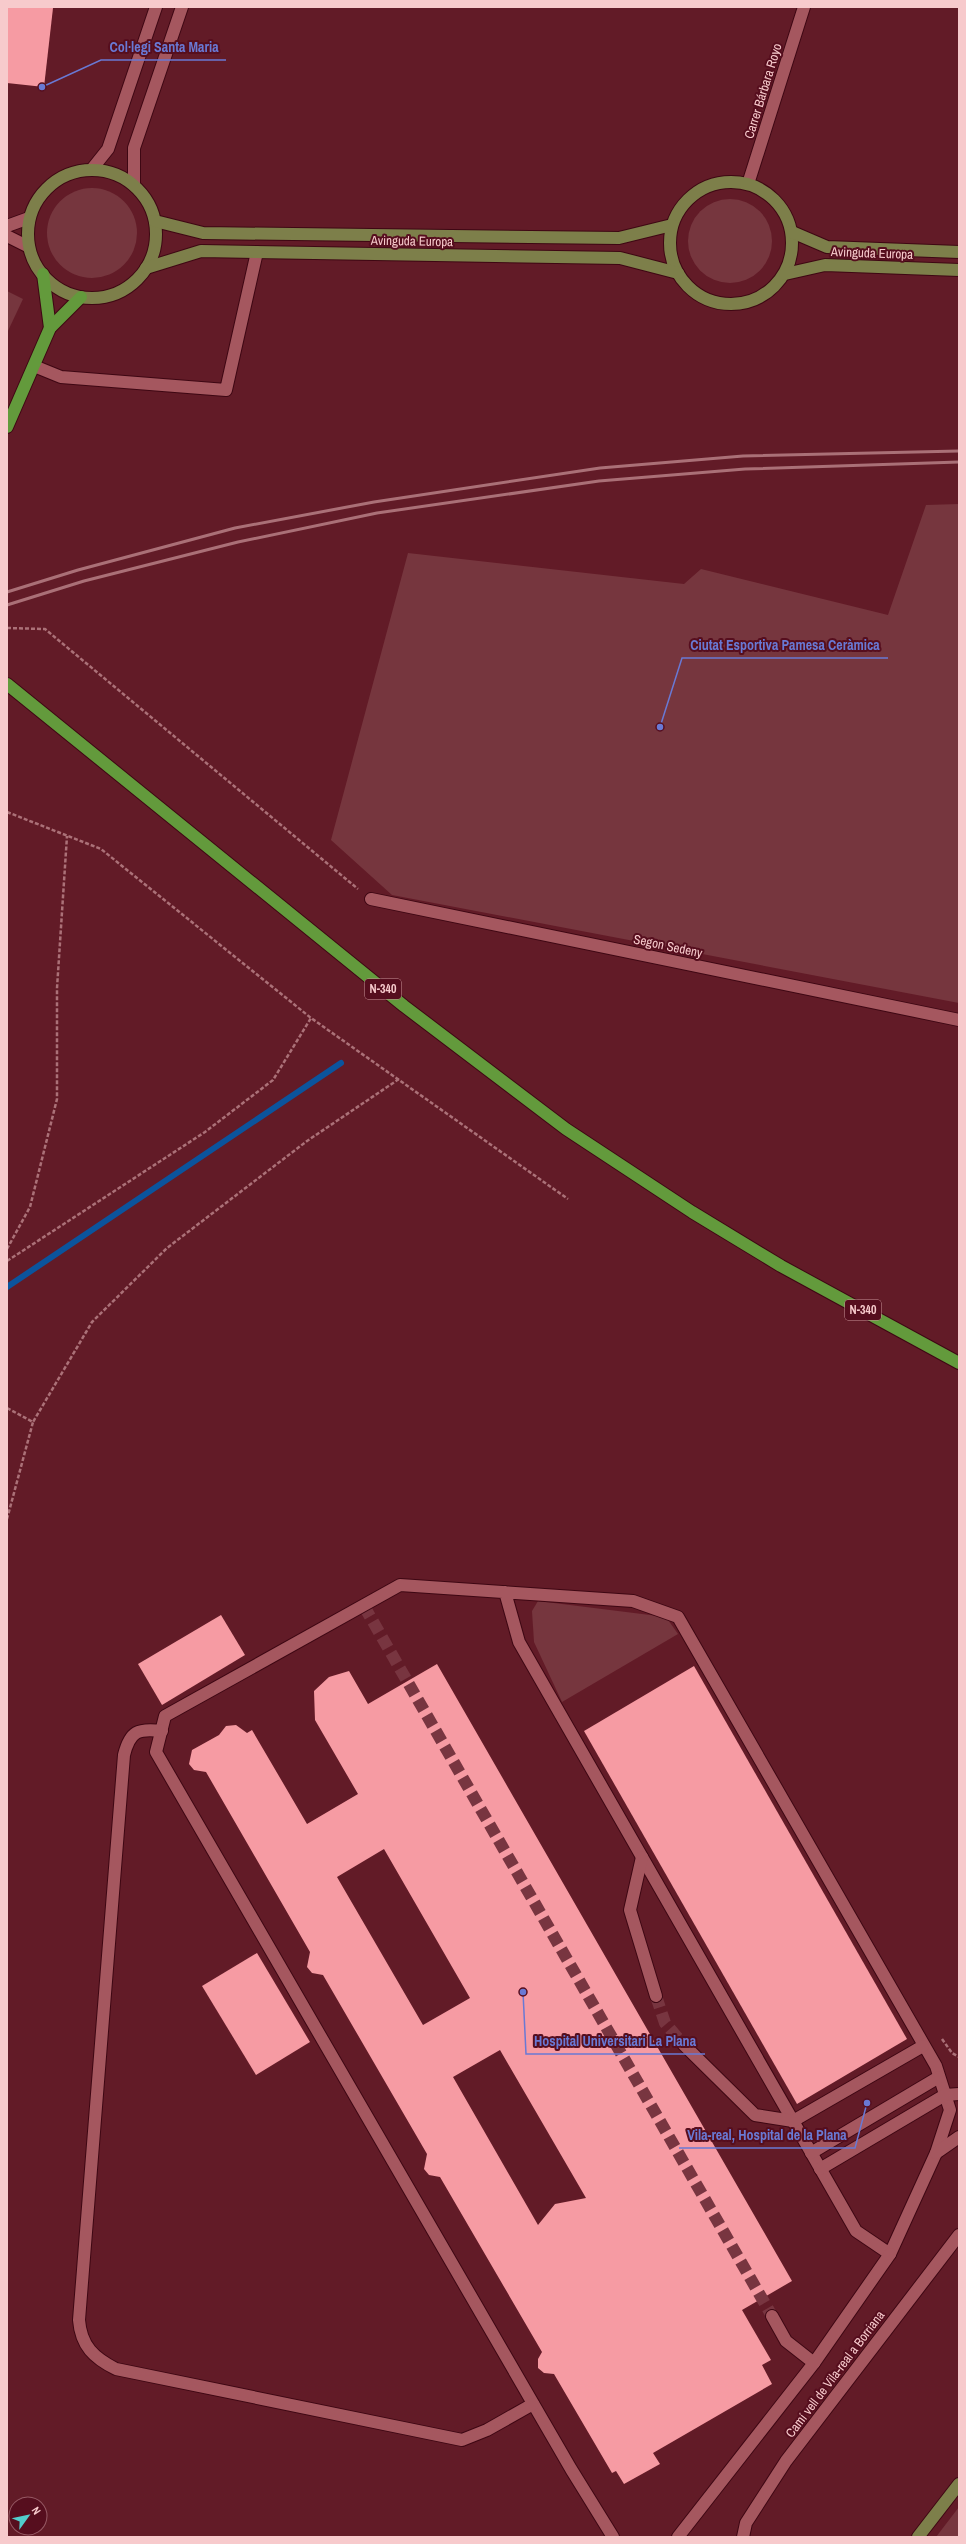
<svg xmlns="http://www.w3.org/2000/svg" width="966" height="2544" viewBox="0 0 966 2544" font-family="'Archivo Narrow',sans-serif">
  <style>
    .green { fill: #76363e }
    .lines { fill: none; stroke-linecap: round; stroke-linejoin: round }
    .stream { stroke: #0b549d; stroke-width: 6 }
    .building { fill: #f69ba3; fill-rule: evenodd }
    .minor-tunnel { stroke: #783540; stroke-width: 12; stroke-dasharray: 12 6; stroke-linecap: butt }
    .minor-casing { stroke: #3e0713; stroke-width: 14 }
    .major-casing { stroke: #3e0713; stroke-width: 14 }
    .highway-casing { stroke: #3e0713; stroke-width: 14 }
    .path { stroke: #ab7178; stroke-width: 2.5; stroke-dasharray: 4 2; stroke-linecap: butt }
    .minor { stroke: #a5575f; stroke-width: 12 }
    .major { stroke: #7d7f4a; stroke-width: 12 }
    .highway { stroke: #639a3c; stroke-width: 12 }
    .rail { stroke: #aa7077; stroke-width: 3 }
    .labels { text-anchor: middle; dominant-baseline: central; stroke-width: 4; stroke-linejoin: round; paint-order: stroke }
    .shield { fill: #560e1e; stroke: #c79298; stroke-width: 1 }
    .shield-label { font-size: 12px; font-weight: bold; fill: #f7cacc }
    .street-label { font-size: 13px; fill: #f7cacc; stroke: #560e1e }
    .leader { fill: none; stroke: #6979d4; stroke-width: 1.5 }
    .callout-dot { fill: #6979d4; stroke: #560e1e; stroke-width: 1.5 }
    .callout-label { font-size: 14px; text-anchor: middle; font-weight: bold; fill: #6979d4; stroke: #560e1e; stroke-width: 4; stroke-linejoin: round; paint-order: stroke }
  </style>
  <rect width="100%" height="100%" fill="#621b27"/>
  <g class="green">
    <circle cx="92" cy="233" r="45"/>
    <circle cx="730" cy="241" r="42"/>
    <path d="M7,291L23,299L7,333Z"/>
    <path d="M959,504V1003L392,895L331,840L408,553L684,584L701,569L888,615L926,505Z"/>
    <path d="M538,1601L666,1617L678,1634L562,1702L534,1642L532,1611Z"/>
    <path d="M959,2507V2537H936Z"/>
  </g>
  <g class="lines">
    <path class="stream" d="M7,1287L341,1063"/>
  </g>
  <g class="building">
    <path d="M7,7L53,8L44,87L7,83Z"/>
    <path d="M221,1615L245,1655L162,1705L138,1664Z"/>
    <path d="M437,1664L792,2281L742,2310L771,2360L762,2365L772,2384L653,2453L660,2464L624,2484L616,2471L612,2473L554,2374L544,2373L538,2368V2359L542,2352L440,2177L429,2175L424,2169L427,2154L323,1975L312,1973L307,1967L310,1952L206,1772L194,1770L189,1764L192,1750L219,1735L226,1726L236,1725L247,1733L252,1730L307,1824L358,1794L315,1720L314,1691L329,1677L349,1671L368,1704ZM384,1849L470,1998L423,2025L337,1877ZM500,2050L586,2198L555,2204L538,2225L453,2077Z"/>
    <path d="M694,1666L907,2039L797,2104L584,1731Z"/>
    <path d="M257,1953L310,2042L256,2075L202,1986Z"/>
  </g>
  <g class="lines">
    <g class="minor-tunnel">
      <path d="M364,1606L772,2316"/>
      <path d="M656,1996L665,2023L683,2044"/>
    </g>
    <defs>
      <g id="minor">
        <path d="M92,169L108,149L156,7"/>
        <path d="M748,184L804,7"/>
        <path d="M134,185V148L182,7"/>
        <path d="M7,226L29,218"/>
        <path d="M7,236L29,247"/>
        <path d="M34,366L61,377L226,390L257,252"/>
        <path d="M371,899L959,1020"/>
        <path d="M505,1592L519,1642L856,2231L890,2254L936,2153L950,2110L936,2066L678,1617L633,1601L400,1585L165,1716L156,1752L571,2469L613,2537"/>
        <path d="M162,1731C138,1728 130,1731 124,1755L79,2320C81,2346 94,2358 116,2369L462,2440L487,2430L533,2404"/>
        <path d="M642,1857L630,1910L656,1996"/>
        <path d="M683,2044L755,2115L793,2121L923,2046"/>
        <path d="M811,2153L939,2077"/>
        <path d="M936,2153L959,2137"/>
        <path d="M820,2169L945,2095L959,2094"/>
        <path d="M772,2316L786,2341L814,2363"/>
        <path d="M678,2537L814,2363L890,2254"/>
        <path d="M743,2537L746,2523L786,2461L959,2235"/>
      </g>
      <g id="major">
        <circle cx="92" cy="234" r="64"/>
        <circle cx="731" cy="243" r="61"/>
        <path d="M155,221L203,233L619,238L672,225"/>
        <path d="M792,232L827,247L959,252"/>
        <path d="M146,268L201,251L620,258L678,273"/>
        <path d="M785,274L825,265L959,270"/>
        <path d="M918,2537L959,2484"/>
      </g>
      <g id="highway">
        <path d="M43,274L50,328"/>
        <path d="M7,427L50,328L81,297"/>
        <path d="M7,684L404,1006L566,1129L692,1212L781,1266L959,1363"/>
      </g>
    </defs>
    <use href="#minor" class="minor-casing"/>
    <use href="#major" class="major-casing"/>
    <use href="#highway" class="highway-casing"/>
    <g class="path">
      <path d="M7,628L45,629L358,889"/>
      <path d="M7,812L101,849L311,1018L568,1199"/>
      <path d="M7,1249L30,1207L57,1099V988L67,836"/>
      <path d="M7,1261L205,1132L273,1080L311,1018"/>
      <path d="M7,1408L33,1422L92,1322L167,1248L307,1141L399,1079"/>
      <path d="M7,1519L33,1422"/>
      <path d="M942,2039L952,2053L959,2057"/>
    </g>
    <use href="#minor" class="minor"/>
    <use href="#major" class="major"/>
    <use href="#highway" class="highway"/>
    <g class="rail">
      <path d="M7,592L78,570L235,528L374,502L600,468L743,456L959,451"/>
      <path d="M7,605L84,581L238,542L377,513L599,481L745,469L959,462"/>
    </g>
  </g>
  <g class="labels">
    <g class="shield">
      <rect x="365" y="979" width="36" height="20" rx="3"/>
      <rect x="845" y="1300" width="36" height="20" rx="3"/>
    </g>
    <g class="shield-label">
      <text x="383" y="989">N-340</text>
      <text x="863" y="1310">N-340</text>
    </g>
    <g class="street-label">
      <text transform="translate(763 91) rotate(-73)">Carrer Bárbara Royo</text>
      <text transform="translate(412 241) rotate(1)">Avinguda Europa</text>
      <text transform="translate(872 253) rotate(2)">Avinguda Europa</text>
      <text transform="translate(668 946) rotate(12)">Segon Sedeny</text>
      <text transform="translate(835 2374) rotate(-53)">Camí vell de Vila-real a Borriana</text>
    </g>
  </g>
  <path class="leader" d="M42 87L101 60H226M660 727L682 658H888M523 1992L526 2054H705M867 2103L855 2148H679"/>
  <g class="callout-dot">
    <circle cx="42" cy="87" r="4"/>
    <circle cx="660" cy="727" r="4"/>
    <circle cx="523" cy="1992" r="4"/>
    <circle cx="867" cy="2103" r="4"/>
  </g>
  <g class="callout-label">
    <text x="164" y="52">Col·legi Santa Maria</text>
    <text x="785" y="650">Ciutat Esportiva Pamesa Ceràmica</text>
    <text x="615" y="2046">Hospital Universitari La Plana</text>
    <text x="767" y="2140">Vila-real, Hospital de la Plana</text>
  </g>
  <rect width="966" height="2544" fill="none" stroke="#f7cacc" stroke-width="16"/>
  <g transform="translate(28 2516) rotate(57)"><circle r="19" fill="#560e1e" stroke="#965964"/>
  <path d="M0-3L7 15L0 10L-7 15Z" fill="#52cdcc"/>
  <text y="-6" font-size="11" font-weight="bold" text-anchor="middle" fill="#f7cacc">N</text>
  </g>
</svg>
